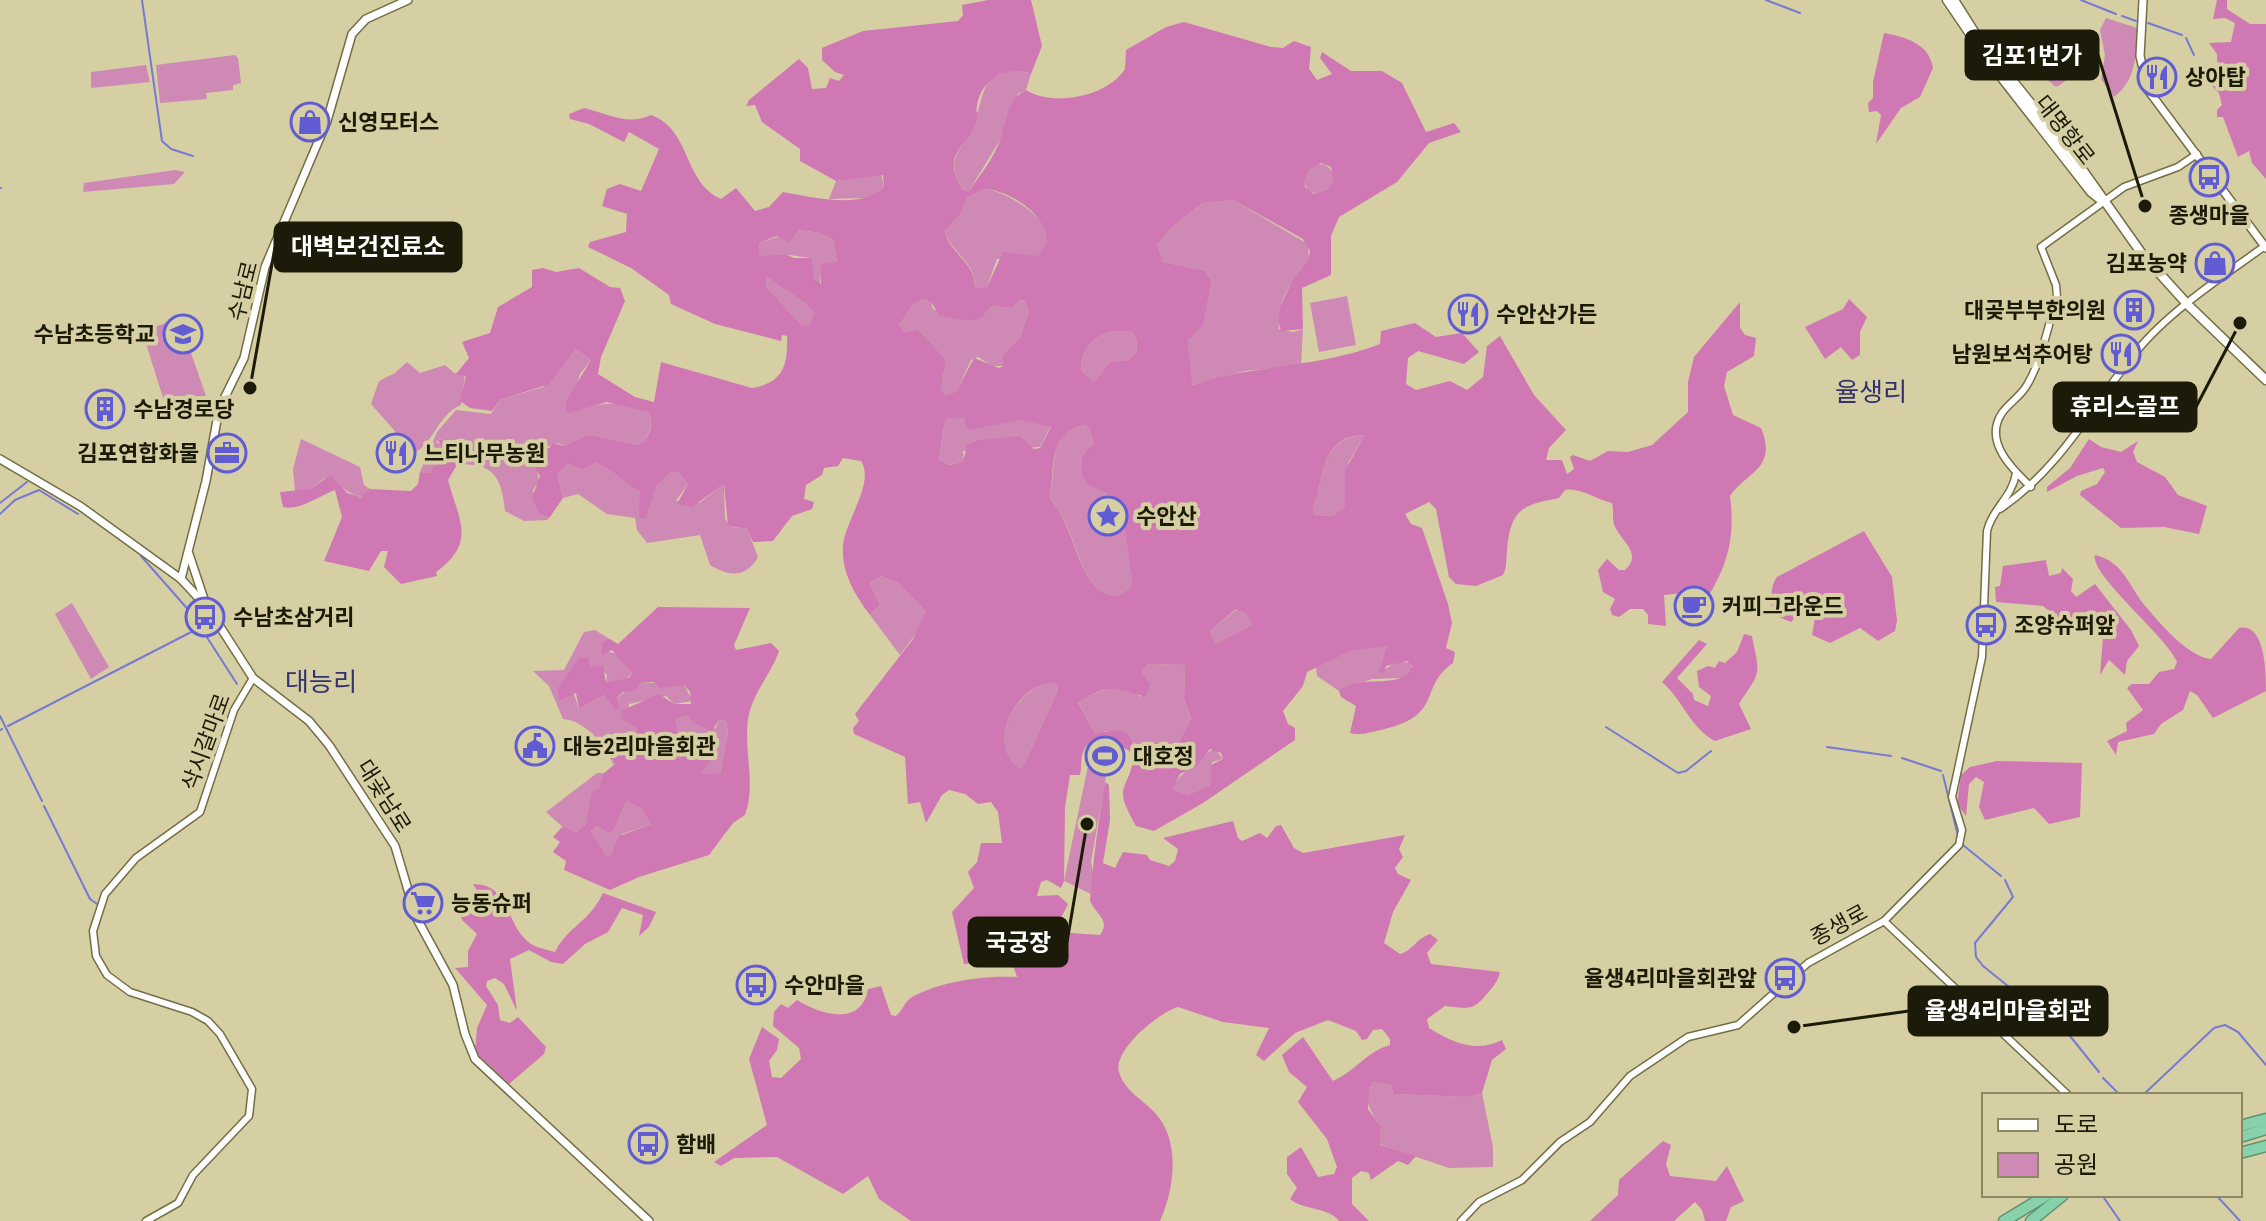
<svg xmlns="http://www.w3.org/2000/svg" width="2266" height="1221" viewBox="0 0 2266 1221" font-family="'Roboto Condensed','Noto Sans KR',sans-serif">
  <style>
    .green { fill: #ce89b5 }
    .forest { fill: #d078b3; fill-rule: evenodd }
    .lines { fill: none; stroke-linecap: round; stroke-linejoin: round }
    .stream { stroke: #787ad2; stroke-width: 2 }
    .minor-casing { stroke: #746e45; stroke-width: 9 }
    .tertiary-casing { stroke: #746e45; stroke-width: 10 }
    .secondary-casing { stroke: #746e45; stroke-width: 11 }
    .motorway-casing { stroke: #629172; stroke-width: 13 }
    .minor { stroke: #fff; stroke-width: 6 }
    .tertiary { stroke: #fff; stroke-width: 7 }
    .secondary { stroke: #fff; stroke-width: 8 }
    .motorway { stroke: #87d1ab; stroke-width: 10 }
    .labels { text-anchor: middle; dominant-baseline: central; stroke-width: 8; stroke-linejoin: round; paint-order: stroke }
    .poi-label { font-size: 22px; font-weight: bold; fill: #1c1a09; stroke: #d5cfa3; text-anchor: start }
    .street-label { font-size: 22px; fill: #1c1a09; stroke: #d5cfa3 }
    .quarter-label { font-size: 26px; fill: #33326e; stroke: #d5cfa3 }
    .leader { fill: none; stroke: #1c1a09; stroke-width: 3 }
    .callout-dot { fill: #1c1a09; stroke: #d5cfa3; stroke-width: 3 }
    .callout { fill: #1c1a09; stroke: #1c1a09; stroke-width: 3 }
    .callout-label { font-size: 24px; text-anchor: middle; font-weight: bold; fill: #fff }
  </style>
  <rect width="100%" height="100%" fill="#d5cfa3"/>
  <g class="green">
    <path d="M2106,18L2137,28C2137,53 2136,81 2114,97L2101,79L2105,55L2100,30Z"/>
    <path d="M2077,32L2090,37C2092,54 2070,81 2056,87L2042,75Z"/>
    <path d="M235,55L238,58L241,83L233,85V90L206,93L207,99L160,103L156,65Z"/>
    <path d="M146,65L150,82L91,88V72Z"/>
    <path d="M1012,69L1031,74L1026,90L1018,94L1000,140L969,191L963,190C947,161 955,157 970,133C979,117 979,96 990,79Z"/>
    <circle cx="1319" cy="179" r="15"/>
    <path d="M175,170L185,172L174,184L83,192L84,183Z"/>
    <path d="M881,174L884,187L875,195L864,198L829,199L836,181Z"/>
    <path d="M984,189C1007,190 1071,229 1039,256L997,259L987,287L975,288C977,262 951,254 945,231L962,212L967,198Z"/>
    <path d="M1233,200L1308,244L1309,258C1294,278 1275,302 1279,329L1293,332L1303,329L1301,365L1245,371L1191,385L1188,341L1203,324L1212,281L1203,270L1163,262L1157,245L1168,231L1202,203Z"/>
    <path d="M798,230L820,233L833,240L837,262L821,273L820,284L815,280L810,258L782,254L760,257L759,243Z"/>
    <path d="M770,278L795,293L816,313L809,326H803L766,287V279Z"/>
    <path d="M1347,296L1356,345L1319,352L1310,303Z"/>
    <path d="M923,299L931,302L933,309L970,321L991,306L1013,308L1020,300L1025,301L1029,312L1020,337L1003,354V366H992L978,357L971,360L956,393L946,396L941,390L946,359L917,329L905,332L899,325L913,305Z"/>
    <path d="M175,320L181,324L206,396L175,407L165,404L142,331Z"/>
    <path d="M1114,331L1132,332L1136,337L1137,351L1129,360L1110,362L1094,382L1081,370C1081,349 1093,336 1114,331Z"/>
    <path d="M576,349L591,360L580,374L570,413C598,402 621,399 649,412C654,423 649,439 639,445L596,436H584L564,446L558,443L543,448L537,470L539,481L533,490L540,515L550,517L547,520L524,521L505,511C502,478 493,461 457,465L464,455L465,446L439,439L436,442L457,452C449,464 436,459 430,473L420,472L437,432L456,410L491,414L500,400L543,387Z"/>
    <path d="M407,362L420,373L445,365L454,373L465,374L461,405C437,414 434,447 409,455L401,438L371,404L379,381L395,373Z"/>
    <path d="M949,418H963L967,429L1020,420L1051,426L1040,447L963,451L964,462L947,465L939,461L945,421Z"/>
    <path d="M1084,425L1089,428L1094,443L1088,452L1082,477C1090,489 1105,486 1115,496C1129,510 1131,560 1132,579L1131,587L1120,595C1078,600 1078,525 1050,499C1056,472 1047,431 1084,425Z"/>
    <path d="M1365,435L1348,463L1345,506L1333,516L1314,515C1312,507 1315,504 1317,496C1324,466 1327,436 1365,435Z"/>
    <path d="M301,439L360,467L364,485L370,489L365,497C347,496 341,483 325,478L310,489L295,491L293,469Z"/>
    <path d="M567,462L595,463L612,469L640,492L646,517L657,485L671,472H678L688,484L676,501L699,503L724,484L725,519L731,527L747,529L758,557C746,578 730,577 710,565L700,535L647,543L637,530L635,518L607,514L578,494L563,498L557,474Z"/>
    <path d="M881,576L897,582L926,612L922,625L900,655L870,615L880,605L870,583Z"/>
    <path d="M72,603L109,667L91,679L55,614Z"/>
    <path d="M1237,609L1246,614L1252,625L1215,644L1210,631Z"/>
    <path d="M595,630L608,638L602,642L603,651L619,654L632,673L624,682L606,683L607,675L599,667C577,671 557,675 559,701L573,691L579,709L604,695L620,708L617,697L641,682L684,685L693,701L674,704L666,696L629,704L628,721L636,728L638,738L629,748L609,747L615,756L614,766C606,746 585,720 563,719L549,686L533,671L564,670L584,632Z"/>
    <path d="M1383,645L1388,648L1384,670L1397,661L1411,663V669L1403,678L1372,679L1339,691L1317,676L1316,667L1351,651Z"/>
    <path d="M1148,664L1185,665L1184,698L1191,720C1180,742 1167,762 1140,757L1136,744L1108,731L1095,733L1078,701C1100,691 1120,681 1141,697V673Z"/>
    <path d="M1057,682L1058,690L1022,769C982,747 1018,681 1057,682Z"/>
    <path d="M688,716L715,729L719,720L726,721L728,731L720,774H701L713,752L690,743L678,732L676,719Z"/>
    <path d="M1215,749L1223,759L1212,762L1210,785L1188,795L1171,789C1175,779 1207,750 1215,749Z"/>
    <path d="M1089,761L1108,765L1091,862L1094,877L1091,894L1064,881Z"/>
    <path d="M597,773H604L602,784L590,802L585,825L576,832L566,830L546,812Z"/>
    <path d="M626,801L640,808L651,824L622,834L612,853L607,857L591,831L597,826L607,833L614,831Z"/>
    <path d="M1373,1082L1391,1085L1393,1094L1469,1097L1482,1093L1493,1147V1167L1449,1168L1381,1145C1378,1138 1383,1133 1380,1126C1372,1113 1360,1097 1373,1082Z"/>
  </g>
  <g class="forest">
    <path d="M988,0H1031L1042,46L1031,74C1007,64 981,79 977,106C975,117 980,108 977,118C969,150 939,150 963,190L969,191C980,175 994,158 1000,140C1007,122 1006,100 1026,90C1053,107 1107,97 1125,69L1126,50L1166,27L1184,22L1271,47L1283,48L1294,41L1311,47L1309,69L1317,80L1332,74L1320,58L1322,52L1351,71H1382L1402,83L1426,132L1454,123L1461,132L1429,143L1397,182L1339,217L1331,236V275L1302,288L1303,329L1281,331L1278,321L1280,307L1292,281L1309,258L1310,251L1303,239L1233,200L1202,203L1168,231L1157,245L1163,262L1203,270L1212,281L1203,325L1188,341L1192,385C1253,364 1319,368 1380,344L1381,331L1415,323L1436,337L1462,333L1479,352L1464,364L1418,351L1408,358L1406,384L1416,390L1450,381L1467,390L1483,377L1487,346L1500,336L1534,395L1566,430L1549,448L1546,460H1562L1567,474L1574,469L1570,457L1573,455L1590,461L1608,451L1628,452L1652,445L1688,412V382L1694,357L1740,302V328L1745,335L1756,338L1754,356L1727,372L1724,386L1733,415L1761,428C1778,469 1746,472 1730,496C1735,535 1729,562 1709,595L1712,603L1683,593L1664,595L1666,626L1648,624V615L1643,609H1630L1619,617L1612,615L1610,609L1615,599L1603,592L1598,570L1607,559L1619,570H1625C1644,553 1619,540 1614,524C1612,517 1614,510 1612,503C1597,500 1580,487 1565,490L1559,498C1523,505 1511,508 1507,550C1506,559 1507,568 1503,575L1476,586L1456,584L1449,577L1436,509L1429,502L1405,514L1411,524L1422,528L1448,604L1452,623L1446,648L1455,652L1453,663C1417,688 1446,715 1381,730C1371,732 1360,736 1350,733L1356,706L1341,697L1339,691C1364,672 1402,692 1412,666L1407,661L1386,666L1384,674L1379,672L1387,646L1351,651L1307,672L1303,686L1283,711L1288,724L1295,728V740L1203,803L1154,831L1136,826C1112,783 1127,795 1134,757C1127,744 1092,732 1084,750C1080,757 1082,768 1080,775H1070L1065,807L1064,881L1061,888L1047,880L1041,882L1037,896L1058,895L1068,904L1059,922L1070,933L1100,935C1111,920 1096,915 1090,901C1093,861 1098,823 1105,782L1109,785L1110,820L1103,863L1115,868L1123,852L1147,855L1150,860L1169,866L1175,861L1178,849L1163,838L1233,821L1238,838L1242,841L1260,833L1267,838L1276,826L1281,825L1294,848L1303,853L1405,835L1399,849L1403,857L1395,868L1398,874L1411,880L1393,912L1384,943L1400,954C1412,951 1417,938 1430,934L1438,940L1427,953L1431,964L1500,972C1498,980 1496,983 1491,989C1473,1011 1473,1009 1445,1006L1427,1019L1429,1028C1453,1043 1476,1053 1502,1040L1506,1049L1492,1060L1482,1093L1469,1097L1393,1094L1391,1085L1373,1082L1369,1088L1368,1109L1381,1127L1380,1145L1416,1156L1408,1165L1398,1161L1371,1180L1369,1173L1361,1171L1352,1178V1204L1369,1221H1339C1329,1207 1302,1210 1290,1199L1297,1188L1287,1174V1157L1301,1147L1318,1177L1334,1174L1337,1167L1327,1139L1298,1102L1307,1087L1289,1072L1282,1055L1303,1037L1333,1081C1357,1070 1366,1052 1390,1045V1039L1382,1029L1373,1030L1367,1039L1362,1040L1356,1031L1328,1020L1295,1033L1264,1061L1256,1055L1269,1028L1223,1022L1178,1007C1158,1013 1113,1050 1119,1072C1124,1091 1144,1100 1156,1114C1181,1142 1174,1190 1160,1221H911L879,1199L868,1176L843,1194L777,1157L734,1158L721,1166L714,1162L767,1125L749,1059L762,1027L779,1039L777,1050L769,1061L772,1077L781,1078L801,1059L799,1048L773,1026L774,1012L781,1004L788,1008L797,1000C820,1014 861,1028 868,989L881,986L891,1015L896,1016C903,1010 904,1002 912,997C941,981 985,975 1017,977L1014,968L993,962L964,964L952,912L974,888L968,872L977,862L981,843H1002L998,812L991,802L978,804L965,794L949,790L942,795L926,823L920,802L908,804L905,757L854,734L853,728L859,721L855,714L913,639L926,612L897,582L881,576L870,583L880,605L870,615C855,595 841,572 843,545C846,519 875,483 861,461L843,458L838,466L824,468L822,475L806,485L804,499L814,502L812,509L792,516L773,541L753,542L747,529L728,526L724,484L692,507L677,504L688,484L678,472H671L657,485L646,518H639L640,492C624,482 613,468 595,463L582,469L568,463L557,474L563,498L550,517L540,515L532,498L540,476L531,461L534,450L549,448L553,443L564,446L584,436H596L639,445C650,439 654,423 649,412L607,402L570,413L566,411V401L591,360L576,349L549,384L500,400L492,411L470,408L460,401L466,376L456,374L469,358L462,342L490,333L498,307L532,287V270L543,268L556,272L579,268L610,287L620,288L625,301L601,357L598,374L635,397L654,402L661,362L752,388C784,383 788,364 787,336L782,335L781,341L715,324L671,304L669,295L631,268L588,247L590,242L626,232L627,214L602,206L607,189L620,184L641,191L659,149L629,132L624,142L589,124L570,119L569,114L584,108C609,114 627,126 651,115C691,129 683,182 721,199L736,188L755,211L769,207L783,192C811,197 862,210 884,187L883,175L836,181L800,161V149L762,122L755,105L746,106L749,100L799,59L808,68L812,89L826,88L830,78L839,81L844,75L835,72L822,60V48L863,31L958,21L963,15L962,5ZM1321,163L1331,167L1334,181L1328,190L1314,194L1305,187C1303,174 1310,167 1321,163ZM984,189C1009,190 1048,215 1047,243L1039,256L1003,252L987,287L975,288C976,262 950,255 945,231L962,212L967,198ZM799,230L820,233L833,240L837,262L821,264V284L815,280L811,258H794L785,254L760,256L759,243L777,236L789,242ZM770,278C786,291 802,297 815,313L809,326H803L766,287V279ZM923,299L931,302L940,316L970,321L982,317L991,306L1013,308L1020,300L1025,301L1029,312L1020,337L1003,354V366L999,368L974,358L956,392L946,396L941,390L946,359L917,329L905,332L899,325L913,305ZM1114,331L1132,332L1136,337L1137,351L1129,360L1110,362L1094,382L1081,370C1081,349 1093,336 1114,331ZM949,418H963L967,430L1020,420L1051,427L1040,448L1034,449L1020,436L979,440L967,445L963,462L948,465L939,460L945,421ZM1084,425L1089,428L1094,443L1082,457V477L1089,485L1116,497L1123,513L1132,579L1131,587L1120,595C1078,600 1077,525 1050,499C1055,472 1047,432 1084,425ZM1365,435L1345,470V506L1333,516L1314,515C1312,507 1315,504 1317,496C1324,466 1327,435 1365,435ZM1236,609L1246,614L1252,625L1215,644L1210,631ZM1148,664L1185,665L1184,698L1191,719C1181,742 1167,762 1140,757C1126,729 1129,728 1095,733L1078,702C1111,683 1114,688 1146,697L1150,684L1141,673ZM1057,683L1058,690L1022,769C982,747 1018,679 1057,683ZM1210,749L1221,753L1223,759L1211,765L1210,785L1188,795L1172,789L1180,774L1196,766Z"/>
    <path d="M2217,0H2227V9L2250,24H2266V179L2252,163L2249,151L2238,157L2223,117H2217V110L2222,105L2219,93L2207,81H2218L2217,54L2209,43L2231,42L2235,23L2225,18L2213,19Z"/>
    <path d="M1884,33C1905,37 1929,43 1933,68L1920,97L1901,108L1876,144L1881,115L1877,111L1869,112L1868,103L1873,98V82Z"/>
    <path d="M1849,299L1867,317L1860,332V355L1852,360L1841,347L1825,359L1805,327L1843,309Z"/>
    <path d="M437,439L473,447L474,451L461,458L448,480C459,521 477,542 436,572L437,576L401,584L384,567L388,551H381L369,571L324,561L342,517L335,490C319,496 299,511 283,507L280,492L310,489L331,475L347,493L361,497L370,489L411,491L418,484L420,472L430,473C436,459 449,464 457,453L443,448Z"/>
    <path d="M2089,439L2101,447L2121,452L2138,441L2133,452L2137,462L2165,477L2178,495L2207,506L2199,534L2164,527L2121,528L2080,495L2081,491L2097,484L2105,472L2103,468L2077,476L2047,492V487L2070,468Z"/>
    <path d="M1864,531L1892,577L1897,621L1895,631L1878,641L1860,628L1830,643L1812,635L1815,618L1811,608L1801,611L1791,622L1776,616C1769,607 1770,586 1777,577Z"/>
    <path d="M2095,555C2125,562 2129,588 2147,608C2161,625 2189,657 2211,659L2239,628C2266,622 2266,675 2266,691L2213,718L2197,695L2190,691L2183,710L2161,724L2154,734L2118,742L2116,755L2107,741L2127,731L2126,723L2143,710L2127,688L2132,684H2149L2159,672L2174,669L2177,662C2169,639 2089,574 2095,555Z"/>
    <path d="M2046,560L2049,576L2061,573L2062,568L2073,579L2071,591L2076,597L2095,584L2131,630L2139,646L2127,661L2125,675L2109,660L2100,675L2103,637L2096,618L2064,623L2043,606L1996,602L1995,587L2000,586L2003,566Z"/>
    <path d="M658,607L750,608L734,645L736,650L771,643L779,651C771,674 755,690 749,714C742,747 757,783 745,815L733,823L709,855L639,877L610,890L564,870L566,861L553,852L560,842L553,837L562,827L576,832L585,825L592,792L599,788L604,773L615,764L607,745L629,748L638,738L636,728L621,718L623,710L659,694L674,704H691L690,692L684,685L660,688L654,682H641L635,691L623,692L617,697L620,708L616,710L604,695L579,709L576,693L559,701L558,688L580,657L588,658L590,668L603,665L606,683L629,678L632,673L612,650L602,655V642L608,638L618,644ZM688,716L694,723L712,731L719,720L726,721L728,732L720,774H701L713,756L711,748L690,743L678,732L676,719ZM626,801L640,808L651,824L619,836L612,853L607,857L591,831L597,826L607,833L614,831Z"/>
    <path d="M1744,634L1752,636C1760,677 1762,669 1739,704L1751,729L1715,741C1690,728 1683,700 1662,682L1699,640L1707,644L1677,678L1693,694L1694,700L1708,706L1711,696L1699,687L1697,671L1708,666L1715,668L1719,661L1725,663L1737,652Z"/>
    <path d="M1997,761L2082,763L2080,817L2049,824L2034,808L1985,820L1979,807L1984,782L1976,777L1969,784L1966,816L1957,804L1961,775L1970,767Z"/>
    <path d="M473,884C512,884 505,927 531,944C538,948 548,950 555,952C568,926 589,923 603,893L656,912L649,927L639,936L643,915L622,908L608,932L585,944L563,964L551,962L529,950L510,959L517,1011L504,984L495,978L487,981L486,986L498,1005L500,1020L510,1023L518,1017L546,1047L544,1054L509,1084L475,1052L477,1028L487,1005L455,968L468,967V951L477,934L462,920L459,911L472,909L473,898L480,895Z"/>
    <path d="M1663,1141L1671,1145L1666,1164L1670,1176L1716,1181L1727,1166L1744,1201L1731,1207L1726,1221H1705L1702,1210L1695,1202L1674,1221H1590L1618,1195L1619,1180Z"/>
  </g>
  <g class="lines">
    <g class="stream">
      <path d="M142,0L162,141L171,149L193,156"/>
      <path d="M1766,0L1800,13"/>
      <path d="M2081,0L2116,14"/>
      <path d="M2122,16L2136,21"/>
      <path d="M2148,23L2182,35"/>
      <path d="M2186,38L2194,55"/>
      <path d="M0,188H1"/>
      <path d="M0,503L27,482"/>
      <path d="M0,514L15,500L39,490L78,514"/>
      <path d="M141,556L192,614L237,684"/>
      <path d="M0,716L42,801"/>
      <path d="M8,726L201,627"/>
      <path d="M1606,727L1678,773L1686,771L1711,751"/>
      <path d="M0,730L2,729"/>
      <path d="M1827,747L1891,756"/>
      <path d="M1902,758L1941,771"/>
      <path d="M1943,775L1958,836"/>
      <path d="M44,806L90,899L97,904"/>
      <path d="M1963,845L2001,876"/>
      <path d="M2005,880L2013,897L1975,943L1976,957L1983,966L2070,1036L2099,1072"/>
      <path d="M2103,1078L2120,1095"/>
      <path d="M2143,1095L2214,1028L2225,1025L2238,1032L2266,1065"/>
      <path d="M2102,1195L2120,1221"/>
      <path d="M2216,1195L2240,1221"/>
    </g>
    <defs>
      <g id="minor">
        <path d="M2031,487C2012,469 1983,441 2002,413C2009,403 2021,396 2027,385C2042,360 2048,325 2057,297L2056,285L2041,247L2124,187L2178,167L2197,154"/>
        <path d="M2000,509C2061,468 2091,407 2136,352C2168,312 2223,276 2265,246"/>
        <path d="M1884,921L2068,1095"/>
        <path d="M146,1221L178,1203L193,1175L249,1116L252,1089L220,1034L208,1021L192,1012L130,992L107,975L96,956L93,931L105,894L136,858L200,812L234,710L253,678"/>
        <path d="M1461,1221L1479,1202L1522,1180L1560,1142L1590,1122L1630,1076L1688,1037L1738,1025L1808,963L1884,921L1959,845L1962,830L1952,797L1982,657L1987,531C1992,509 2013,496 2016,473"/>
      </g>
      <g id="tertiary">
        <path d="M2143,0L2140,56L2148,90L2266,248"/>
        <path d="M0,459L80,506L181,579L208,608L253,678L309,721L329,745L395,846L416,917L453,985L465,1034L475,1059L649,1221"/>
        <path d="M189,554L204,599"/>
        <path d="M181,579L206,481L219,409L244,358L265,267L327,121L352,34L366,19L408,0"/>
      </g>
      <g id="secondary">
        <path d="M1947,0L1989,62"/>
        <path d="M1954,0L1976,35L2072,155L2142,254L2188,305L2266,380"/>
        <path d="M2002,78L2091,192L2102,201"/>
      </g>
      <g id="motorway">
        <path d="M2240,1126L2266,1119"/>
        <path d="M2240,1137L2266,1129"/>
        <path d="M2240,1153L2266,1146"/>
        <path d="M2004,1221L2047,1195"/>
        <path d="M2031,1221L2063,1195"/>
      </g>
    </defs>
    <use href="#minor" class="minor-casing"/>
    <use href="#tertiary" class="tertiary-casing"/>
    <use href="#secondary" class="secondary-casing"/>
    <use href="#motorway" class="motorway-casing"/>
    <use href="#minor" class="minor"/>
    <use href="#tertiary" class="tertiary"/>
    <use href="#secondary" class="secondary"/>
    <use href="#motorway" class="motorway"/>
  </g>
  <defs>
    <symbol id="restaurant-ring" viewBox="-11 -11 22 22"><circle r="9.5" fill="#d5cfa3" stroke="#615bd4" stroke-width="1.5"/><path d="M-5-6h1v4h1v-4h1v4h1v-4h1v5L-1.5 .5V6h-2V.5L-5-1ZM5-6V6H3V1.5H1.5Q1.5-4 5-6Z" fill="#615bd4"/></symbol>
    <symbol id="shop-ring" viewBox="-11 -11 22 22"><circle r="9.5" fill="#d5cfa3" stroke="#615bd4" stroke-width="1.5"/><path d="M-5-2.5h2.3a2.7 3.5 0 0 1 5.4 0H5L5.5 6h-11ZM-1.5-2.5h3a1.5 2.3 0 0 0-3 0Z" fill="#615bd4"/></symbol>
    <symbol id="bus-ring" viewBox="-11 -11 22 22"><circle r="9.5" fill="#d5cfa3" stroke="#615bd4" stroke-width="1.5"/><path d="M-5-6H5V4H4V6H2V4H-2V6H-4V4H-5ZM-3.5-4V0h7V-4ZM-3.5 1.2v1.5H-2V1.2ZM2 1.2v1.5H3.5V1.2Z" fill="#615bd4"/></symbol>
    <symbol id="building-ring" viewBox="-11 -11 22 22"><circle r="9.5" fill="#d5cfa3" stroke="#615bd4" stroke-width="1.5"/><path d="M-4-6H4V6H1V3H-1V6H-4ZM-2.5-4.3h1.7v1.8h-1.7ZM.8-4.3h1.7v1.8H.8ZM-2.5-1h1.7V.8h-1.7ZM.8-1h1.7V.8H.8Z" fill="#615bd4"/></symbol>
    <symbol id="school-ring" viewBox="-11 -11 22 22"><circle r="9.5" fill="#d5cfa3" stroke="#615bd4" stroke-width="1.5"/><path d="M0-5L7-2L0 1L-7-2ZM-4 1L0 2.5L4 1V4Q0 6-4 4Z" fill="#615bd4"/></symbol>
    <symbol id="office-ring" viewBox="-11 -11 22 22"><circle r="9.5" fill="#d5cfa3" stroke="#615bd4" stroke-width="1.5"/><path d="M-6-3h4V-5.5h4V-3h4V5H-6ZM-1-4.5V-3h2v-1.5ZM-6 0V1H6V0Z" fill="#615bd4"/></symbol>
    <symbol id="sight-ring" viewBox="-11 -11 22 22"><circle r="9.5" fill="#d5cfa3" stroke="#615bd4" stroke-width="1.5"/><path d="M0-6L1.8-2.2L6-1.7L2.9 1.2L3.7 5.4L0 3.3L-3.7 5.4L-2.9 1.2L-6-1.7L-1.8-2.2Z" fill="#615bd4"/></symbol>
    <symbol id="cafe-ring" viewBox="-11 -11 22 22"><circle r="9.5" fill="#d5cfa3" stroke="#615bd4" stroke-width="1.5"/><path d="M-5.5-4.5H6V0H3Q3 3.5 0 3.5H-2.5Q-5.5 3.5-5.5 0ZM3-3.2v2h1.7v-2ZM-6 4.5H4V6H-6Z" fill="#615bd4"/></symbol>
    <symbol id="civic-ring" viewBox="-11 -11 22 22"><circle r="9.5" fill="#d5cfa3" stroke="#615bd4" stroke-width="1.5"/><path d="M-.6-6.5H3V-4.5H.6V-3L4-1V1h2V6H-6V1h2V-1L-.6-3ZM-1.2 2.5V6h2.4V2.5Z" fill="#615bd4"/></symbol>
    <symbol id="stadium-ring" viewBox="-11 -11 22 22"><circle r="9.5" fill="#d5cfa3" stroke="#615bd4" stroke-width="1.5"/><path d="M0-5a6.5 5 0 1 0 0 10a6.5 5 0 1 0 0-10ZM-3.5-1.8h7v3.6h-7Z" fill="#615bd4"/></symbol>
    <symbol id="supermarket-ring" viewBox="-11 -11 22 22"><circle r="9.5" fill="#d5cfa3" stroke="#615bd4" stroke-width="1.5"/><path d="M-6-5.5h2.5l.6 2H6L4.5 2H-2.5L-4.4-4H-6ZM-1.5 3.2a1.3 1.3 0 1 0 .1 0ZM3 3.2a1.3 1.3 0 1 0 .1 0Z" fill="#615bd4"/></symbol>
  </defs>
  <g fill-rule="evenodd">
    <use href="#restaurant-ring" x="2135" y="55" width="44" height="44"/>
    <use href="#shop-ring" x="288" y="100" width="44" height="44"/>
    <use href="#bus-ring" x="2187" y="155" width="44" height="44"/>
    <use href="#shop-ring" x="2193" y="241" width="44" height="44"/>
    <use href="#building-ring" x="2112" y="288" width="44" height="44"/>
    <use href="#restaurant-ring" x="1446" y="292" width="44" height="44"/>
    <use href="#school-ring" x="161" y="312" width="44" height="44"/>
    <use href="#restaurant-ring" x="2099" y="332" width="44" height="44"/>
    <use href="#building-ring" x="83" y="387" width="44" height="44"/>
    <use href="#office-ring" x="205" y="431" width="44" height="44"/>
    <use href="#restaurant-ring" x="374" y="431" width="44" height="44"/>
    <use href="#sight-ring" x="1086" y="494" width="44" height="44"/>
    <use href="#cafe-ring" x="1672" y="584" width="44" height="44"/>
    <use href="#bus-ring" x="183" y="595" width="44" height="44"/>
    <use href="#bus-ring" x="1964" y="603" width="44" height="44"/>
    <use href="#civic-ring" x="513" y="724" width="44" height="44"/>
    <use href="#stadium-ring" x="1083" y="734" width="44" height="44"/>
    <use href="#supermarket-ring" x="401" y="881" width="44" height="44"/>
    <use href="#bus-ring" x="1763" y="956" width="44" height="44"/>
    <use href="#bus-ring" x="734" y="963" width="44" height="44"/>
    <use href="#bus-ring" x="626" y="1122" width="44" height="44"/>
  </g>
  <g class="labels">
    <g class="poi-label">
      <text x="2185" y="77">상아탑</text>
      <text x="338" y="122">신영모터스</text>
      <text x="2209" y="215" text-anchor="middle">종생마을</text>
      <text x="2187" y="263" text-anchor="end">김포농약</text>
      <text x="2106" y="310" text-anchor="end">대곶부부한의원</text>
      <text x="1496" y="314">수안산가든</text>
      <text x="155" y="334" text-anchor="end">수남초등학교</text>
      <text x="2093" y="354" text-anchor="end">남원보석추어탕</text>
      <text x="133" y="409">수남경로당</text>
      <text x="199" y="453" text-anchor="end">김포연합화물</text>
      <text x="424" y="453">느티나무농원</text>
      <text x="1136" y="516">수안산</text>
      <text x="1722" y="606">커피그라운드</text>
      <text x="233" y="617">수남초삼거리</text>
      <text x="2014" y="625">조양슈퍼앞</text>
      <text x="563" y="746">대능2리마을회관</text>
      <text x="1133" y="756">대호정</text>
      <text x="451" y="903">능동슈퍼</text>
      <text x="1757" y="978" text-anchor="end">율생4리마을회관앞</text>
      <text x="784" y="985">수안마을</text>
      <text x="676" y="1144">함배</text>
    </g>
    <g class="street-label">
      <text transform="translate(2065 130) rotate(52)">대명항로</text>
      <text transform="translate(243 291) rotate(-76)">수남로</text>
      <text transform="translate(206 742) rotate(-70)">삭시갈마로</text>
      <text transform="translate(384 796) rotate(58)">대곶남로</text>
      <text transform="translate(1839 925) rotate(-29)">종생로</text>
    </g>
    <g class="quarter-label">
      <text x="1871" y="392">율생리</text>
      <text x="321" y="682">대능리</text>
    </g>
  </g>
  <path class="leader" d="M2145 206L2098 55M250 388L275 247M2240 323L2196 407M1087 824L1067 942M1794 1027L1909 1011"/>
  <g class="callout-dot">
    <circle cx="2145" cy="206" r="8"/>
    <circle cx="250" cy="388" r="8"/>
    <circle cx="2240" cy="323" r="8"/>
    <circle cx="1087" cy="824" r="8"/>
    <circle cx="1794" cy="1027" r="8"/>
  </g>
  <g class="callout">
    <rect x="1966" y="31" width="132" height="48" rx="8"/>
    <rect x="275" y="223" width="186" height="48" rx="8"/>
    <rect x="2054" y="383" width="142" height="48" rx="8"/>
    <rect x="969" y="918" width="98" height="48" rx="8"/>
    <rect x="1909" y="987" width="198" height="48" rx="8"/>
  </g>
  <g class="callout-label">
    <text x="2032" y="64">김포1번가</text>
    <text x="368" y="255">대벽보건진료소</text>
    <text x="2125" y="415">휴리스골프</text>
    <text x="1018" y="951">국궁장</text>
    <text x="2008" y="1019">율생4리마을회관</text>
  </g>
  <rect x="1982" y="1093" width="260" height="104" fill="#d5cfa3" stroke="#8b8765" stroke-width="2"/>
  <rect x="1998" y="1119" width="40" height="12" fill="#ffffff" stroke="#8b8765" stroke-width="2"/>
  <text x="2054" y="1133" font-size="24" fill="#1c1a09">도로</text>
  <rect x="1998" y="1153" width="40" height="24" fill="#ce89b5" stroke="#8b8765" stroke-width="2"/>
  <text x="2054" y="1173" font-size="24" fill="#1c1a09">공원</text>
</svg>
